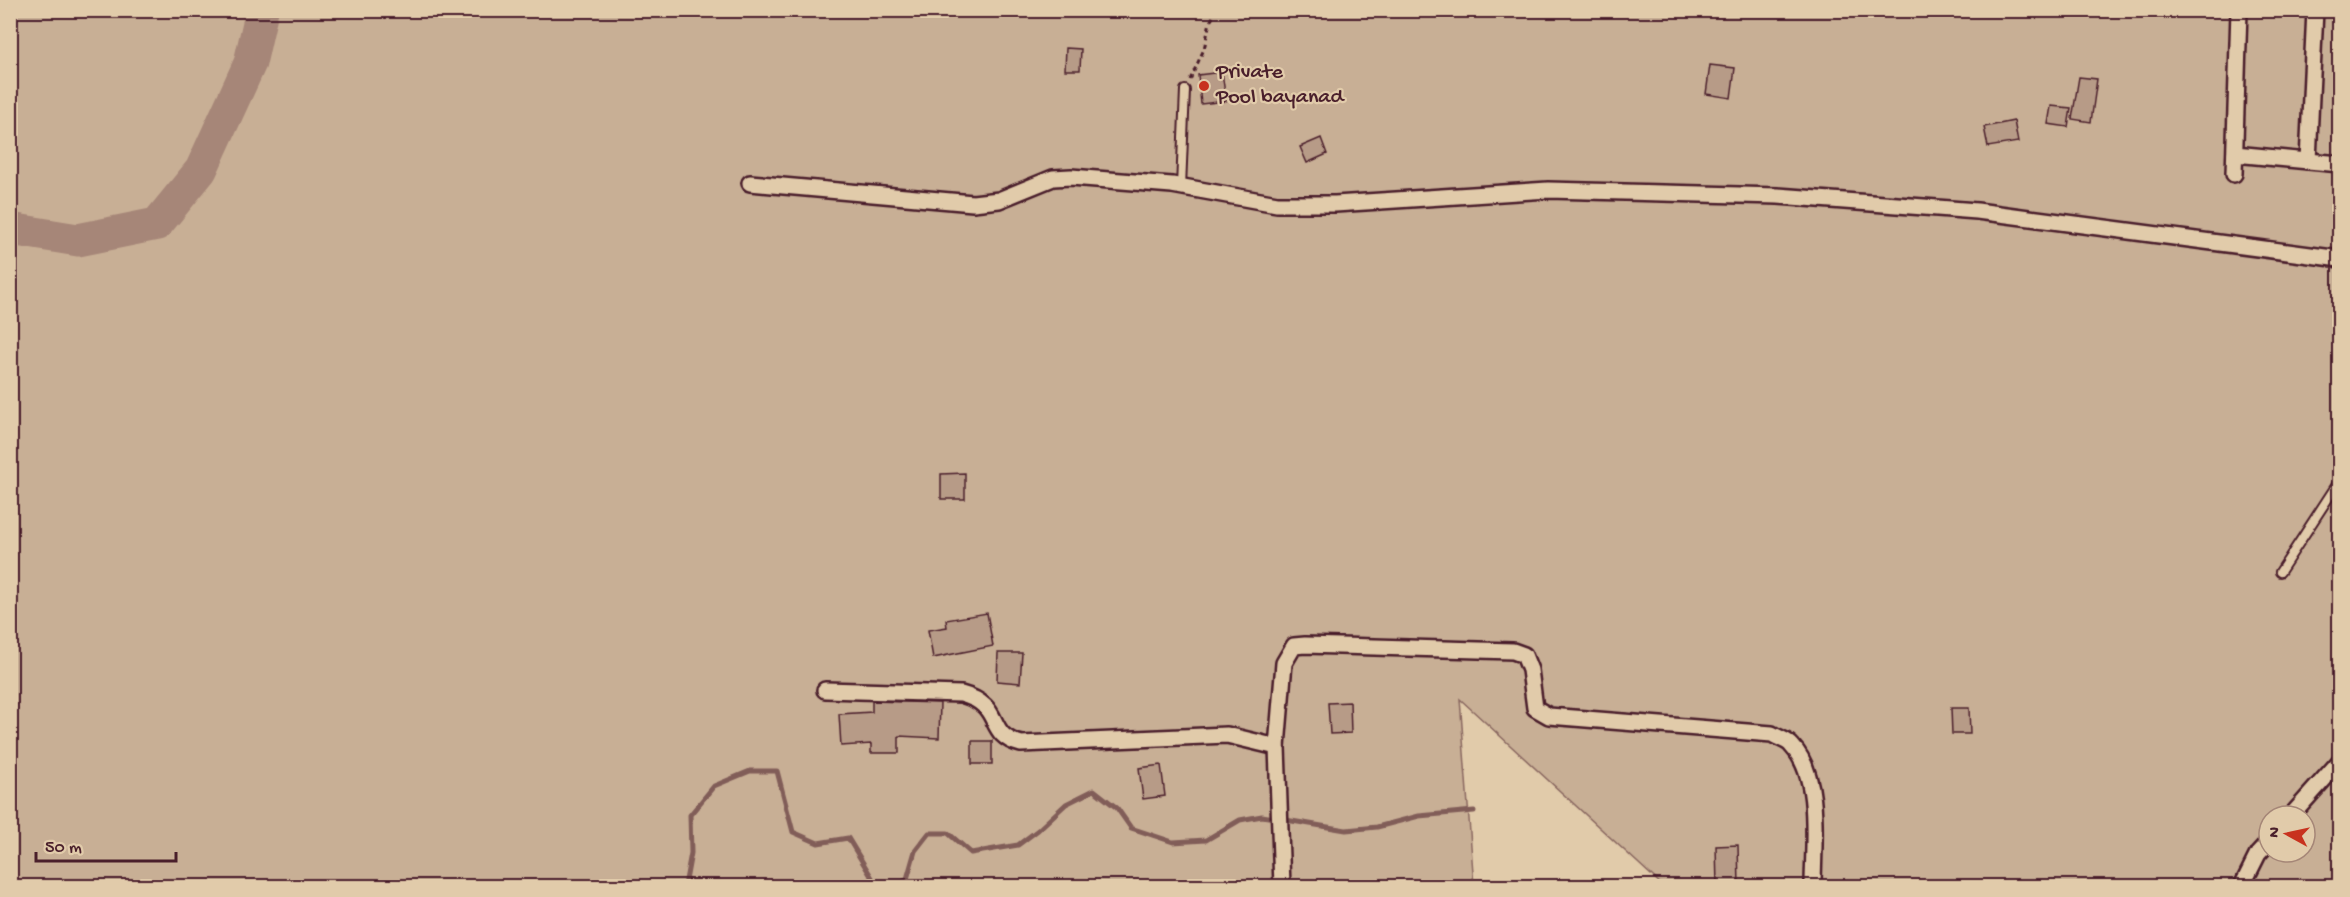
<svg xmlns="http://www.w3.org/2000/svg" width="2350" height="897" viewBox="0 0 2350 897" font-family="'Gochi Hand',sans-serif">
  <style>
    .green { fill: #c8af95; stroke: #896760; stroke-width: 1.5; fill-rule: evenodd }
    .lines { fill: none; stroke-linecap: round; stroke-linejoin: round }
    .stream { stroke: #815d59; stroke-width: 5 }
    .river { stroke: #a68678; stroke-width: 33 }
    .building { fill: #b79b87; stroke: #4a1f2b; stroke-width: 1.5 }
    .service-casing { stroke: #4a1f2b; stroke-width: 12 }
    .minor-casing { stroke: #4a1f2b; stroke-width: 20 }
    .path { stroke: #4a1f2b; stroke-width: 3; stroke-dasharray: 4.5 4.5; stroke-linecap: butt }
    .service { stroke: #e1cbaa; stroke-width: 8 }
    .minor { stroke: #e1cbaa; stroke-width: 15 }
    .poi-dot { fill: #c8321e; stroke: #e1cbaa; stroke-width: 2 }
    .labels { text-anchor: middle; dominant-baseline: central; stroke-width: 4.5; stroke-linejoin: round; paint-order: stroke }
    .poi-label { font-size: 22px; fill: #4a1f2b; stroke: #e1cbaa; text-anchor: start }
  </style>
  <rect width="100%" height="100%" fill="#e1cbaa"/>
  <filter id="ink" filterUnits="userSpaceOnUse"><feTurbulence type="fractalNoise" baseFrequency=".0167" numOctaves="2"/><feDisplacementMap in="SourceGraphic" scale="12" xChannelSelector="R" yChannelSelector="G"/><feConvolveMatrix kernelMatrix="1 2 1 2 8 2 1 2 1" color-interpolation-filters="sRGB"/></filter>
  <g filter="url(#ink)">
    <path class="green" d="M10,11H2339V886H1663L1460,699L1474,886H11ZM2269,816H2305V852H2269Z"/>
    <g class="lines">
      <g class="stream">
        <path d="M685,886L691,853L690,815L714,786L750,771H777L793,832L818,843L848,838L877,886"/>
        <path d="M896,886L907,879L915,851L929,833H948L971,853L1018,845L1038,830L1066,804L1094,790L1117,808L1131,828L1173,842L1206,840L1240,820L1262,816L1346,830L1377,827L1419,816L1474,811"/>
      </g>
      <path class="river" d="M10,229L78,240L157,224L201,170L250,63L262,10"/>
    </g>
    <g class="building">
      <path d="M1066,48L1081,49L1080,70H1065Z"/>
      <path d="M1710,65L1735,68L1731,98L1706,94Z"/>
      <path d="M1222,72L1226,101L1201,104L1198,75Z"/>
      <path d="M2079,77L2097,79L2091,122L2072,119Z"/>
      <path d="M2051,106L2071,108L2068,127L2048,124Z"/>
      <path d="M2014,121L2018,142L1988,147L1984,127Z"/>
      <path d="M1321,138L1327,154L1307,163L1300,147Z"/>
      <path d="M965,473V499H941V474Z"/>
      <path d="M987,613L993,646L933,658L928,630L947,627L946,620Z"/>
      <path d="M998,653H1022L1020,683L997,681Z"/>
      <path d="M872,701L940,703L939,738L899,736V753H871V744L841,746L839,714L872,712Z"/>
      <path d="M1350,702L1351,733L1330,734L1328,703Z"/>
      <path d="M1951,708H1969L1970,734H1952Z"/>
      <rect x="972" y="741" width="20" height="23"/>
      <path d="M1161,765L1165,796L1143,799L1139,768Z"/>
      <path d="M1738,845L1739,886H1717L1716,846Z"/>
    </g>
    <g class="lines">
      <defs>
        <g id="service">
          <path d="M1181,187L1185,90"/>
          <path d="M2280,572L2340,480"/>
        </g>
        <g id="minor">
          <path d="M2235,154L2340,164"/>
          <path d="M2308,161L2315,10"/>
          <path d="M2234,174L2239,10"/>
          <path d="M750,183L973,203L999,200L1053,178L1071,177L1172,185L1277,204H1335L1548,190L1778,196L1977,211L2340,259"/>
          <path d="M825,690L961,694C1006,706 983,734 1021,744L1227,735L1277,747"/>
          <path d="M2291,816L2340,761"/>
          <path d="M1282,886L1277,747L1284,663L1294,646L1305,645L1513,651L1524,655L1530,670L1535,708L1549,716L1772,734C1778,738 1788,740 1792,746C1822,778 1813,845 1813,886"/>
          <path d="M2242,886L2258,854L2269,842"/>
        </g>
      </defs>
      <use href="#service" class="service-casing"/>
      <use href="#minor" class="minor-casing"/>
      <path class="path" d="M1190,80L1204,49L1210,22L1217,10"/>
      <use href="#service" class="service"/>
      <use href="#minor" class="minor"/>
    </g>
  </g>
  <circle class="poi-dot" cx="1204" cy="86" r="6"/>
  <g class="labels">
    <g class="poi-label">
      <text x="1216" y="73">Private<tspan x="1216" dy="25">Pool bayanad</tspan></text>
    </g>
  </g>
  <rect width="2350" height="897" fill="none" stroke="#e1cbaa" stroke-width="36"/>
  <rect x="18" y="18" width="2314" height="861" fill="none" stroke="#4a1f2b" stroke-width="2" filter="url(#ink)"/>
  <g transform="translate(2287 834) rotate(278)"><circle r="28" fill="#e1cbaa" stroke="#a58677" stroke-width="1.5"/>
  <path d="M0-4.5L10 22L0 15L-10 22Z" fill="#c8321e"/>
  <text y="-9" font-size="16" font-weight="bold" text-anchor="middle" fill="#4a1f2b">N</text>
  </g>
  <path d="M36 852v9h140v-9" fill="none" stroke="#4a1f2b" stroke-width="3"/>
  <text x="45" y="852" font-size="18" fill="#4a1f2b" stroke="#e1cbaa" stroke-width="4.5" paint-order="stroke">50 m</text>
</svg>
